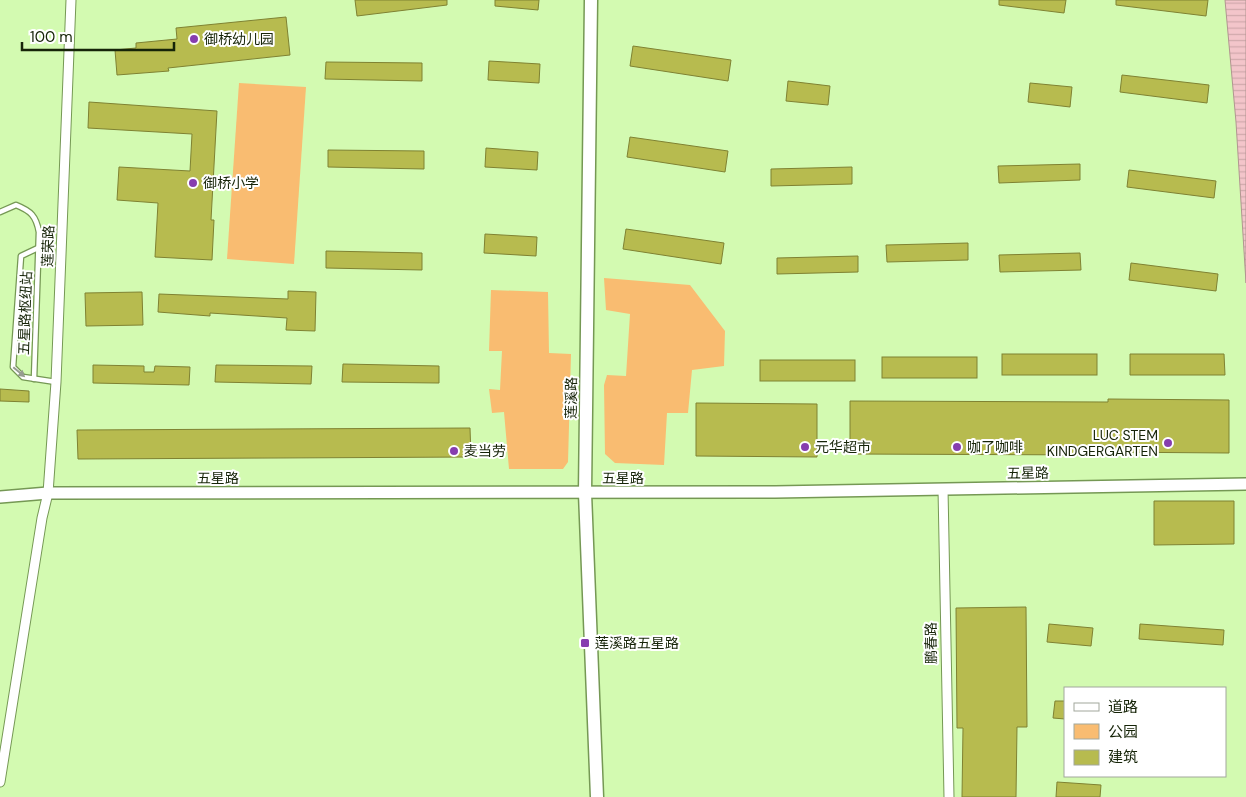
<svg xmlns="http://www.w3.org/2000/svg" width="1246" height="797" viewBox="0 0 1246 797" font-family="'DM Sans','Noto Sans SC',sans-serif">
  <style>
    .green { fill: #f9bc71 }
    .water { fill: url(#water-rules); stroke: #b19590 }
    .building { fill: #b7bb4f; stroke: #7f8232 }
    .lines { fill: none; stroke-linecap: round; stroke-linejoin: round }
    .service-casing { stroke: #759854; stroke-width: 7 }
    .minor-casing { stroke: #759854; stroke-width: 11 }
    .tertiary-casing { stroke: #759854; stroke-width: 14 }
    .secondary-casing { stroke: #759854; stroke-width: 15 }
    .service { stroke: #fff; stroke-width: 4.5 }
    .minor { stroke: #fff; stroke-width: 9 }
    .tertiary { stroke: #fff; stroke-width: 11 }
    .secondary { stroke: #fff; stroke-width: 12 }
    .oneway { fill: #969c90 }
    .poi-dot { fill: #863daf; stroke: #fff; stroke-width: 2 }
    .labels { text-anchor: middle; dominant-baseline: central; stroke-width: 4; stroke-linejoin: round; paint-order: stroke }
    .poi-label { font-size: 14px; fill: #162408; stroke: #fff; text-anchor: start }
    .street-label { font-size: 14px; fill: #162408; stroke: #fff }
  </style>
  <defs>
    <pattern id="water-rules" width="6" height="5" patternUnits="userSpaceOnUse" patternTransform="scale(1.25)"><rect width="6" height="5" fill="#f3c5ca"/><path d="M0 2.5h6" fill="none" stroke="#d0a9ac"/></pattern>
  </defs>
  <rect width="100%" height="100%" fill="#d3fab1"/>
  <g class="green">
    <path d="M239,83L306,87L294,264L227,259Z"/>
    <path d="M604,278L690,285L725,331L724,366L692,370L688,413H667L664,465L615,463L605,454L604,385L607,375L626,376L630,314L606,310Z"/>
    <path d="M491,290L548,292L549,353L571,354L568,462L563,469H509L504,412L492,413L489,389L500,390L502,351H489Z"/>
  </g>
  <path class="water" d="M1225,0H1246V283L1236,122Z"/>
  <g class="building">
    <path d="M355,0H447V5L357,16Z"/>
    <path d="M495,0H539L538,10L495,6Z"/>
    <path d="M999,0H1066L1064,13L999,5Z"/>
    <path d="M1116,0H1208L1206,16L1116,5Z"/>
    <path d="M286,17L290,55L168,68L169,71L117,75L115,50L136,48V43L177,39L176,28Z"/>
    <path d="M633,46L731,60L728,81L630,66Z"/>
    <path d="M489,61L540,64L539,83L488,80Z"/>
    <path d="M326,62L422,63V81L325,79Z"/>
    <path d="M1122,75L1209,85L1207,103L1120,92Z"/>
    <path d="M788,81L830,86L828,105L786,101Z"/>
    <path d="M1030,83L1072,87L1070,107L1028,102Z"/>
    <path d="M89,102L217,111L211,220H214L212,260L155,257L158,203L117,200L119,167L190,171L192,134L88,128Z"/>
    <path d="M630,137L728,151L725,172L627,157Z"/>
    <path d="M486,148L538,152L537,170L485,167Z"/>
    <path d="M328,150L424,151V169L328,167Z"/>
    <path d="M1080,164V180L999,183L998,166Z"/>
    <path d="M852,167V184L771,186V169Z"/>
    <path d="M1129,170L1216,181L1214,198L1127,187Z"/>
    <path d="M626,229L724,243L721,264L623,249Z"/>
    <path d="M485,234L537,237L536,256L484,253Z"/>
    <path d="M968,243V260L887,262L886,245Z"/>
    <path d="M326,251L422,253V270L326,268Z"/>
    <path d="M1080,253L1081,270L1000,272L999,255Z"/>
    <path d="M858,256V272L777,274V258Z"/>
    <path d="M1131,263L1218,274L1216,291L1129,280Z"/>
    <path d="M288,291L316,292L315,331L286,330L287,318L210,313V316L158,312L159,294L288,299Z"/>
    <path d="M142,292L143,325L86,326L85,293Z"/>
    <rect x="1002" y="354" width="95" height="21"/>
    <path d="M1130,354H1224L1225,375H1130Z"/>
    <rect x="882" y="357" width="95" height="21"/>
    <rect x="760" y="360" width="95" height="21"/>
    <path d="M343,364L439,366V383L342,382Z"/>
    <path d="M93,365L144,366V372H154L155,366L190,367L189,385L93,383Z"/>
    <path d="M216,365L312,366L311,384L215,382Z"/>
    <path d="M0,389L29,391V402L0,401Z"/>
    <path d="M1108,399L1229,400V453L1098,452V455L850,454V401L1108,402Z"/>
    <path d="M696,403L817,404V457L696,456Z"/>
    <path d="M470,428L471,457L78,459L77,430Z"/>
    <path d="M1154,501H1234V544L1154,545Z"/>
    <path d="M1026,607L1027,727H1017L1016,797H962L963,728H957L956,608Z"/>
    <path d="M1049,624L1093,628L1091,646L1047,642Z"/>
    <path d="M1140,624L1224,630L1223,645L1139,639Z"/>
    <path d="M1055,701H1065V719L1053,718Z"/>
    <path d="M1057,782L1101,785L1100,797H1056Z"/>
  </g>
  <g class="lines">
    <defs>
      <g id="service">
        <path d="M0,212L16,205C31,211 36,216 39,232L34,379"/>
        <path d="M38,248L21,256L13,367L23,377L56,382"/>
      </g>
      <g id="minor">
        <path d="M943,489L949,797"/>
        <path d="M0,782L42,518L48,493L56,382L71,0"/>
      </g>
      <path id="tertiary" d="M0,497L48,493L775,492L1246,484"/>
      <path id="secondary" d="M591,0L585,493L597,797"/>
    </defs>
    <use href="#service" class="service-casing"/>
    <use href="#minor" class="minor-casing"/>
    <use href="#tertiary" class="tertiary-casing"/>
    <use href="#secondary" class="secondary-casing"/>
    <use href="#service" class="service"/>
    <use href="#minor" class="minor"/>
    <use href="#tertiary" class="tertiary"/>
    <use href="#secondary" class="secondary"/>
  </g>
  <defs><path id="oneway-solid" d="M-6-.8H1V-3.2L6.5 0L1 3.2V.8H-6Z" transform="scale(1.25)"/></defs>
  <use class="oneway" href="#oneway-solid" transform="translate(19 372) rotate(40)"/>
  <g class="poi-dot">
    <circle cx="194" cy="39" r="5"/>
    <circle cx="193" cy="183" r="5"/>
    <circle cx="1168" cy="443" r="5"/>
    <circle cx="805" cy="447" r="5"/>
    <circle cx="957" cy="447" r="5"/>
    <circle cx="454" cy="451" r="5"/>
    <rect x="580" y="638" width="10" height="10" rx="2.5"/>
  </g>
  <g class="labels">
    <g class="poi-label">
      <text x="204" y="39">御桥幼儿园</text>
      <text x="203" y="183">御桥小学</text>
      <text x="1158" y="435" text-anchor="end">LUC STEM<tspan x="1158" dy="16">KINDGERGARTEN</tspan></text>
      <text x="815" y="447">元华超市</text>
      <text x="967" y="447">咖了咖啡</text>
      <text x="464" y="451">麦当劳</text>
      <text x="595" y="643">莲溪路五星路</text>
    </g>
    <g class="street-label">
      <text transform="translate(48 246) rotate(-88)">莲荣路</text>
      <text transform="translate(25 313) rotate(-88)">五星路枢纽站</text>
      <text transform="translate(571 398) rotate(-89)">莲溪路</text>
      <text transform="translate(1028 473) rotate(-1)">五星路</text>
      <text x="218" y="478">五星路</text>
      <text x="623" y="478">五星路</text>
      <text transform="translate(931 643) rotate(-91)">鹏春路</text>
    </g>
  </g>
  <rect x="1064" y="687" width="162" height="90" fill="#ffffff" stroke="#a2a79c"/>
  <rect x="1074" y="703" width="25" height="8" fill="#ffffff" stroke="#a2a79c"/>
  <text x="1108" y="712" font-size="15" fill="#162408">道路</text>
  <rect x="1074" y="724" width="25" height="15" fill="#f9bc71" stroke="#a2a79c"/>
  <text x="1108" y="737" font-size="15" fill="#162408">公园</text>
  <rect x="1074" y="750" width="25" height="15" fill="#b7bb4f" stroke="#a2a79c"/>
  <text x="1108" y="762" font-size="15" fill="#162408">建筑</text>
  <path d="M22 42v8h152v-8" fill="none" stroke="#162408" stroke-width="2.5"/>
  <text x="30" y="42" font-size="15" fill="#162408" stroke="#ffffff" stroke-width="4" paint-order="stroke">100 m</text>
</svg>
